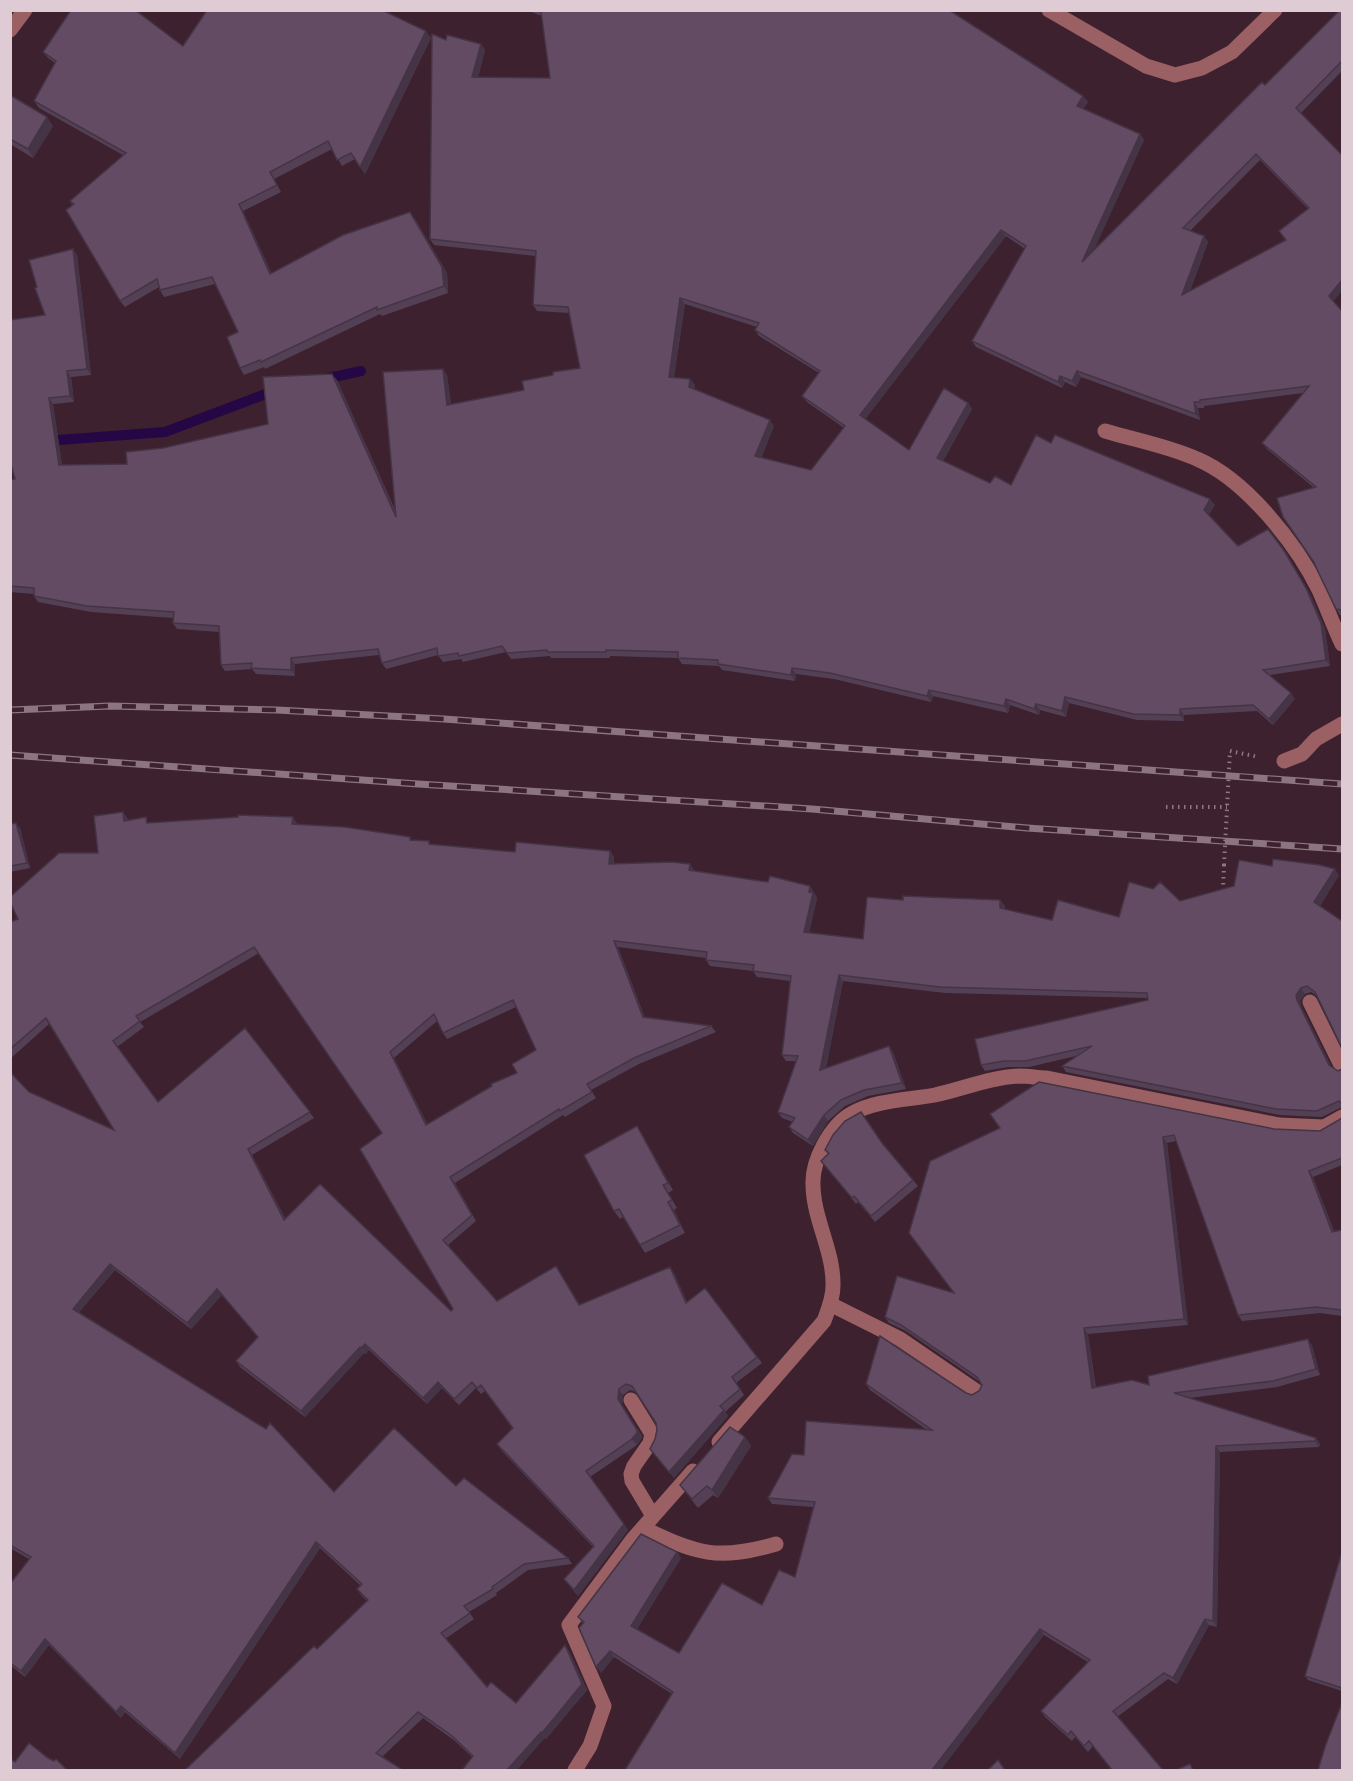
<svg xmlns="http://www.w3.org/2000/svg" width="1353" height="1781" viewBox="0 0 1353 1781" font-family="'Source Sans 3',sans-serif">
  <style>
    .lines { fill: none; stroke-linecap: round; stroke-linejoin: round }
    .stream { stroke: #250746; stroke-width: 10 }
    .path { stroke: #907882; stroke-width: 4; stroke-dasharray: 1.5 4.5; stroke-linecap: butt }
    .minor { stroke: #9a6063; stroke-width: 15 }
    .rail-casing { stroke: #8d757f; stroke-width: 7 }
    .rail { stroke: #3d212e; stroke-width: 4.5; stroke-dasharray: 14; stroke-linecap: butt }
    .path-bridge { stroke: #907882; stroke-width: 4; stroke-dasharray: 1.5 4.5; stroke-linecap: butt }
    .wall { fill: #544055; fill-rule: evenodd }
    .shaded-wall { fill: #453445 }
    .building { fill: #624b63; stroke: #453445; stroke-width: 1.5; fill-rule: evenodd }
  </style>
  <rect width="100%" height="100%" fill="#3d212e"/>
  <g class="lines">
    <g class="stream">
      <path d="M320,380L361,371"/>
      <path d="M45,441L165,432L276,390"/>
    </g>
    <g class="path">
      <path d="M1230,751L1259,757"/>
      <path d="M1166,807H1227"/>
      <path d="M1224,865L1223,889L1225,893"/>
    </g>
    <g class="minor">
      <path d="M1049,10L1146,66L1175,75L1202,68L1232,52L1275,10"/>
      <path d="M10,30L25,10"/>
      <path d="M1105,431C1135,440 1168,446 1197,459C1245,479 1296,543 1319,590C1327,608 1334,627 1342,644"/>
      <path d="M1284,761L1302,754L1316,739L1342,724"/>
      <path d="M1310,1002L1342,1067"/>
      <path d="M830,1304L900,1339L976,1391"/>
      <path d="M631,1400L652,1434L650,1443L634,1466L631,1474L632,1481L653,1516"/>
      <path d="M719,1442L824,1321C828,1310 833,1299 833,1286C834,1251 813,1219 813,1184C812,1161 830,1126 851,1114C875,1100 908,1100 935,1095C963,1089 991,1077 1020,1076C1029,1076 1038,1078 1047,1078L1279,1125L1324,1127L1342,1117"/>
      <path d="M643,1528C697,1554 717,1561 776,1544"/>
      <path d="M575,1770L590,1746L604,1706L569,1625L633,1539L693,1471"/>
    </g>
    <defs>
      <g id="rail">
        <path d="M10,710L110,706L277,710L444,719L1342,784"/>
        <path d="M10,755L418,784L812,809L1027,828L1342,849"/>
      </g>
    </defs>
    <use href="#rail" class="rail-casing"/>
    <use href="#rail" class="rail"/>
    <path class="path-bridge" d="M1224,865L1230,751"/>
  </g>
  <g class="wall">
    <path d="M207,10H384L383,11L431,38L365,174L355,159L342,166L332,149L274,179L281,192L243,211L271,273L415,219L447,273L448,293L382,316L380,314L265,369L264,367L244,375L240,368L238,332L215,284L164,297L160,290L159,287L125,307L120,301L70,201L123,155L39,108L34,101L55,63L48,58L43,52L183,46Z"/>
    <path d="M526,10H949L1083,96L1088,102L1083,109L1140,134L1144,140L1094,249L1342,10V71L1301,113L1333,301L1342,311V615H1340L1336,609L1313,487L1267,449L1262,443L1303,393L1204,406V408H1198L1200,420L1081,377L1076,387L1065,382L1062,388L976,347L972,341L1025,249L1006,236L865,419L909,450L968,403L972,409L943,461L990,483L1011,485L1051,443L1215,505L1208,515L1238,546L1289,558L1310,594L1325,629L1330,666L1270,675L1295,699L1273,725L1257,711L1184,715V721L1137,720L1069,703L1066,717L1040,710L1039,715L1010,705L1008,713L933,696L931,702L834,679L796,674L795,681L722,670L719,666L682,664L678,658L610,656V658H551L550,656L511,659L506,652L463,662L461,659L443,662L438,655L386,669L382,663L379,655L295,664V676L256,674L252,669L225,671L221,665L219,632L177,629L173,623V618L91,612L38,602L34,596V594L10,592V480L15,479L45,315L37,287L77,255L91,375L71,377L74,402L53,404L62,465L127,464L163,448L268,424L337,380L396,512L447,375L451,404L524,390L553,375L580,368L569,313L537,311L533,305L536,256L434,245L430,239L446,40L481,44L485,50L478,77L550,78L542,16ZM1260,160L1308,209L1285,240L1190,291L1208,242L1204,236L1190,231ZM685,304L757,327L755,330L759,336L819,373L802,396L807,402L844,428L811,470L761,457L774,426L694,389L695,385L690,379L674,377Z"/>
    <path d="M10,95L53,126L33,158L10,144Z"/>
    <path d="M123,812L127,818L128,820L150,823H297V825L413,840L431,844L515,852L610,851L614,857V864H690L694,871L768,882L810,886L817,898L809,933L863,939L903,900H1000L1005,906V909L1052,920L1119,917L1180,901L1234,886L1272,866L1339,875L1320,906L1317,996L1311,992L1305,994L1300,1001L1301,1006L1331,1066L1338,1071L1342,1069V1107L1322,1117L1280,1115L1066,1072L1062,1066L1076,1056L1029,1067H1008L985,1071L981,1065L1148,1000V998L945,993L843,981L826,1068L889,1046L893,1052L906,1089L868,1096L845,1106L828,1121L813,1146L793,1133L789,1127L793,1122L782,1118L778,1112L796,1061H786L782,1055L790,981L757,977L753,971L710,966L706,960V958L618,947L645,1018L711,1026L716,1032L639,1064L591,1090L596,1098L565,1117L563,1115L455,1183L476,1221L448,1245L497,1301L556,1266L580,1305L674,1273L687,1302L705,1288L762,1363L736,1383L744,1395L725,1412L728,1416L674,1478L650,1449L655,1439L657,1430L656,1423L636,1392L630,1390L623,1395L622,1405L642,1436L641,1439L637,1445L590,1477L628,1530L578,1596L564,1579L593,1547L501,1450L497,1444L512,1428L485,1391L481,1394L476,1388L459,1405L442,1388L427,1404L369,1350L366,1354L364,1353L305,1417L240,1367L236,1361L258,1338L222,1295L191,1329L115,1270L79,1312L334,1492L456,1486L568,1558L572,1564L528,1570L496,1593L497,1595L469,1612L474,1619L445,1639L487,1687L516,1703L569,1651L587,1690L546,1739L545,1738L472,1757L455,1741L423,1718L382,1757L185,1770L317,1649L367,1601L361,1595L357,1589L361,1586L320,1548L180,1759L125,1712L121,1718L49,1645L25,1677L10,1665V1584L29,1559L10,1548V1072L29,1092L114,1130L49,1024L10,1059V922L18,919L98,853ZM259,953L382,1133L453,1309L451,1311L285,1219L252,1155L314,1118L245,1028L158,1102L117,1047L144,1027L140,1022ZM516,1007L536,1050L517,1073L427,1124L394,1058L437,1021L443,1033L447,1039Z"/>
    <path d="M10,824L20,828L30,868L10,872Z"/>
    <path d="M1342,1118V1165L1313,1177L1334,1231L1342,1230V1316L1320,1313L1242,1321L1238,1315L1176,1141L1167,1143L1188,1325L1088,1334L1096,1388L1149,1385L1312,1345L1320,1375L1277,1387L1189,1398L1316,1438L1320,1444L1319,1447L1220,1452L1217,1627L1209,1625L1177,1684L1168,1679L1117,1717L1088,1752L1075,1737L1072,1741L1045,1717L1041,1711L1088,1662L1044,1635L672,1694L614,1657L601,1673L583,1624L578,1617L677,1552L681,1558L637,1629L679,1653L762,1605L795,1577L813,1507L772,1504L768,1498L804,1455L927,1430L870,1390L866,1384L966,1393L972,1395L979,1391L982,1385L980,1382L906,1331L889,1323L885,1317L954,1293L1000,1128L1274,1129L1320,1131Z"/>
    <path d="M637,1126L642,1134L673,1190L668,1193L677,1208L674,1210L685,1233L645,1253L623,1217L620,1219L614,1211Z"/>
    <path d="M882,1143L918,1186L875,1222L858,1202L856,1204L821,1161L828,1154L825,1150Z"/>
    <path d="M745,1437L751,1446L718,1498L713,1495L698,1508L680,1485Z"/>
    <path d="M1342,1552V1691L1308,1680L1305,1676Z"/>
  </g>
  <g class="shaded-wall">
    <path d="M426,31L431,38L365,174L360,167Z"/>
    <path d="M481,44L485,50L477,83L472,77Z"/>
    <path d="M1083,96L1088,102L1081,112L1077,106Z"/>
    <path d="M47,117L53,126L33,158L28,149Z"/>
    <path d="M1140,134L1144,140L1086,268L1082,262Z"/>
    <path d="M239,204L243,211L275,280L270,274Z"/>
    <path d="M410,212L447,273L448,293L444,286Z"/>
    <path d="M1001,230L1006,236L864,421L860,415Z"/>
    <path d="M1204,236L1208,242L1186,301L1182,295Z"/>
    <path d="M73,249L77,255L91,375L87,369Z"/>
    <path d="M1342,280V291L1333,302L1329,296Z"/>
    <path d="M680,298L685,304L673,383L669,377Z"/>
    <path d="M443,369L447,375L452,411L447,405Z"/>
    <path d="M67,371L71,377L74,402L70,396Z"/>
    <path d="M1077,371L1081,377L1076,387L1072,381Z"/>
    <path d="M332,374L337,380L400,523L396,517Z"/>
    <path d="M1060,376L1065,382L1062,388L1058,382Z"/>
    <path d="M690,379L695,385L693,393L689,387Z"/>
    <path d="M49,398L53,404L63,471L59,465Z"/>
    <path d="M1194,402L1198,408L1200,420L1196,414Z"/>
    <path d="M968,403L972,409L941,464L937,458Z"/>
    <path d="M770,420L774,426L760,462L755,456Z"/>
    <path d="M1210,499L1215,505L1208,516L1204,510Z"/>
    <path d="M1285,552L1310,594L1325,629L1330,666L1326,660Z"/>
    <path d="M291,658L295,664V676L291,670Z"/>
    <path d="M792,668L796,674L795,681L791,675Z"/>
    <path d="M929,690L933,696L931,702L927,696Z"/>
    <path d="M1291,693L1295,699L1273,725L1269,719Z"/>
    <path d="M1065,697L1069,703L1066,717L1062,711Z"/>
    <path d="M1006,699L1010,705L1008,713L1004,706Z"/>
    <path d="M1036,704L1040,710L1039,715L1034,709Z"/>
    <path d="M1180,709L1184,715V721L1180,715Z"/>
    <path d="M123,812L127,818L128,826L124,821Z"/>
    <path d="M293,817L297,823L296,830L292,824Z"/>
    <path d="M16,823L20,828L30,868L27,863Z"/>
    <path d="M610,851L614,857L613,870L609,864Z"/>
    <path d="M690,864L694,870L693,876L689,870Z"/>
    <path d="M1335,869L1339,875L1319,908L1314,902Z"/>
    <path d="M810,886L817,898L808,938L804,932Z"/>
    <path d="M1000,900L1005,906L1004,914L1000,908Z"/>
    <path d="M614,941L618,947L647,1023L643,1017Z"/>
    <path d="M839,975L843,981L824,1076L820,1070Z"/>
    <path d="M1301,988L1305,994L1300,1001L1301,1006L1333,1071L1329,1065L1297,1000L1296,995Z"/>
    <path d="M889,1046L893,1052L906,1089L902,1083Z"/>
    <path d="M390,1052L394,1058L431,1131L426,1125Z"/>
    <path d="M824,1115L828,1121L813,1146L808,1140Z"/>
    <path d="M637,1126L642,1134L673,1190L668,1183Z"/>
    <path d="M1163,1137L1167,1143L1188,1325L1184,1319Z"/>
    <path d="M248,1149L252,1155L289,1225L284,1220Z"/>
    <path d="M1309,1171L1313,1177L1336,1238L1332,1232Z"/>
    <path d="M450,1177L455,1183L476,1221L472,1215Z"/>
    <path d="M668,1202L674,1210L685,1233L680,1225Z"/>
    <path d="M110,1264L115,1270L77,1315L73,1309Z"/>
    <path d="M670,1267L674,1273L690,1309L686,1303Z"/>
    <path d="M217,1289L222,1295L191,1329L187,1323Z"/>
    <path d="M1084,1328L1088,1334L1096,1394L1092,1388Z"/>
    <path d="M1308,1339L1312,1345L1320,1375L1316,1369Z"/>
    <path d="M365,1344L369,1350L366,1354L361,1348Z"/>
    <path d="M360,1347L364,1353L305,1417L301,1411Z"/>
    <path d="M438,1382L442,1388L427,1404L423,1398Z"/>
    <path d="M619,1389L623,1395L622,1405L642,1436L641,1439L637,1445L632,1439L618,1399Z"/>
    <path d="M724,1410L728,1416L674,1478L669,1472Z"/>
    <path d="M745,1437L751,1446L718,1498L712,1490Z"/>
    <path d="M1316,1438L1320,1444L1319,1447L1315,1441Z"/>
    <path d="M1216,1446L1220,1452L1217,1627L1213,1621Z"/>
    <path d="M624,1524L628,1530L578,1596L574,1590Z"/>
    <path d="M316,1542L320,1548L180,1759L175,1753Z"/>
    <path d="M677,1552L681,1558L635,1632L631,1626Z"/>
    <path d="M1205,1619L1209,1625L1177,1684L1173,1678Z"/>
    <path d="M1040,1629L1044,1635L941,1770H932Z"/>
    <path d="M45,1639L49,1645L25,1677L21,1671Z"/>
    <path d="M565,1645L569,1651L587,1690L546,1739L542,1733Z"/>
    <path d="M610,1651L614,1657L601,1673L596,1667Z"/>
    <path d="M121,1706L125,1712L121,1718L116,1712Z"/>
    <path d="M541,1732L545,1738L517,1770H507Z"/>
  </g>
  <g class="building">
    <path d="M71,10H135L183,46L207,10H382L426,31L360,167L351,153L337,160L328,141L270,172L277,185L239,204L270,274L343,235L410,212L442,267L444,286L377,310V307L261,362L260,360L240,368L227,337L238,332L212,277L160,290L157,279L120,301L66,210L74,204L70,201L126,153L34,101L56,61L43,52Z"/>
    <path d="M538,10H949L1083,96L1077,106L1140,134L1082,262L1262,82L1265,85L1340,10H1342V61L1296,108L1342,155V280L1329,296L1342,311V610L1336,609L1313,561L1283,517L1277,498L1316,487L1262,443L1309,386L1200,400V402H1194L1196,414L1077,371L1072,381L1060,376L1058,382L972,341L1026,246L1001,230L860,415L909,450L944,388L968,403L937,458L990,483L995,476L1011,485L1036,435L1051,443L1055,435L1210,499L1204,510L1238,546L1268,529L1285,552L1306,588L1321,623L1326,660L1263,670L1291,693L1269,719L1253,705L1180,709V715L1133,714L1065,697L1062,711L1036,704L1034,709L1006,699L1004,706L929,690L927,696L830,673L792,668L791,675L718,664V660L678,658V652L606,650V652H547V650L507,653L502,646L459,656L458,653L438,656L437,648L382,663L378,649L291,658V670L251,668L252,663L221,665L219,626L173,623L174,612L87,606L34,596V588L10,586V480L15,479L10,461V320L45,315L35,288L37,287L29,260L73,249L87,369L67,371L70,396L49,398L59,465L127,464L126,452L163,448L268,424L263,377L332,374L396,517L383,372L443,369L447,405L524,390L522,381L553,375V372L580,368L568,307L533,305L536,251L430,239L432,34L446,40L447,35L481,44L472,77L550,78L541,12ZM1256,154L1309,208L1279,231L1286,240L1182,295L1204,236L1183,228ZM680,298L759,323L755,330L820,371L802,396L845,426L811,470L755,456L770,420L689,387L690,379L669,377Z"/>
    <path d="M10,95L47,117L28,149L10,139Z"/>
    <path d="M123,812L124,821L146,817L147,823L238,817V815L293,817L292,824L345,827L410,837V840L429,841V844L515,852L516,842L610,851L609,864L672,862L690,864L689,870L768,882L770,876L810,886L809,892L813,893L804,932L863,939L867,897L903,900V896L1000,900V908L1052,920L1058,900L1119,917L1129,882L1153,889L1160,882L1180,901L1234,886L1239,860L1272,866L1273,859L1320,865L1335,869L1314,902L1342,921V1048L1315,992L1307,986L1301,988L1296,995L1297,1000L1329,1065L1338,1071L1342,1069V1104L1339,1101L1317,1111L1276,1109L1062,1066L1092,1046L1025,1061H1004L981,1065L975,1039L1148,1000L1147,993L940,987L839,975L820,1070L889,1046L902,1083L864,1090L841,1100L824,1115L808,1140L789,1127L795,1118L778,1112L798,1056L782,1055L791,976L753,971L754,965L706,960L707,952L614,941L643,1017L711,1026L634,1058L587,1084L592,1092L560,1111L559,1109L450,1177L472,1215L443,1240L497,1301L556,1266L579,1305L670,1267L686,1303L705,1288L757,1357L732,1377L740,1389L720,1406L724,1410L669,1472L650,1449L655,1439L657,1430L656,1423L632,1386L626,1384L619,1389L618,1399L637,1430V1433L632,1439L586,1471L624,1524L574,1590L564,1579L594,1546L497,1444L513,1428L481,1385L477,1388L472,1382L454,1399L438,1382L423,1398L365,1344L361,1348L360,1347L301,1411L236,1361L258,1337L217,1289L187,1323L110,1264L73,1309L266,1429L270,1423L334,1492L394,1428L456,1486L464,1478L568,1558L524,1564L492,1587L493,1589L464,1606L470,1613L441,1633L487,1687L491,1682L516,1703L565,1645L582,1684L542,1733L541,1732L507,1770H462L473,1756L451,1735L418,1712L376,1753L403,1770H185L314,1646L317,1649L368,1600L357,1589L362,1584L316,1542L175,1753L121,1706L116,1712L45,1639L21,1671L10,1663V1584L31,1557L10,1545V1072L29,1092L114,1130L46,1018L10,1049V922L18,919L10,902V897L59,853H98L94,816ZM254,947L382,1133L360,1149L453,1309L451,1311L320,1184L284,1220L248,1149L310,1112L245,1028L158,1102L113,1041L140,1021L136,1016ZM513,1000L536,1050L512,1064L517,1073L491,1084L492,1086L426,1125L390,1052L434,1014L443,1033Z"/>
    <path d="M16,823L27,863L10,866V824Z"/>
    <path d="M1039,1082L1274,1129L1320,1131L1342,1118V1158L1309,1171L1332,1232L1342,1230V1310L1316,1307L1238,1315L1174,1135L1163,1137L1184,1319L1084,1328L1092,1388L1132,1380L1149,1385L1148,1376L1308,1339L1316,1369L1273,1381L1174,1393L1316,1438L1315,1441L1216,1446L1213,1621L1205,1619L1173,1678L1164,1673L1113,1711L1163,1770H1112L1089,1741L1084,1746L1071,1731L1068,1735L1041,1711L1090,1660L1040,1629L932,1770H625L673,1692L610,1651L596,1667L579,1628L584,1622L578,1617L641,1534L677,1552L631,1626L679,1653L722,1583L762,1605L779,1570L795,1577L815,1502L768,1498L792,1454L804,1455L806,1421L932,1430L866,1384L880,1336L966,1393L972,1395L979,1391L982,1385L977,1377L901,1325L885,1317L897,1276L954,1293L909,1233L930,1161L1000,1128L990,1114Z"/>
    <path d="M861,1112L882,1143L913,1180L871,1216L854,1196L852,1198L821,1161L829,1153L825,1150L833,1135L845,1121Z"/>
    <path d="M637,1126L668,1183L663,1185L672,1200L668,1202L680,1225L640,1245L619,1209L614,1211L584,1155Z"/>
    <path d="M730,1427L745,1437L712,1490L707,1486L692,1499L680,1485Z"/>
    <path d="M1342,1552V1688L1305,1676Z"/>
    <path d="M1342,1703V1770H1318L1326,1744Z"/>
    <path d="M29,1743L48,1758L54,1761L56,1759L67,1770H10V1758L15,1762Z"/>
    <path d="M998,1760L1005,1770H988Z"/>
    <path d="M1190,1764L1193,1770H1176Z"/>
  </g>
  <rect width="1353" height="1781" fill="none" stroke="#dfcbd3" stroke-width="24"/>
</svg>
